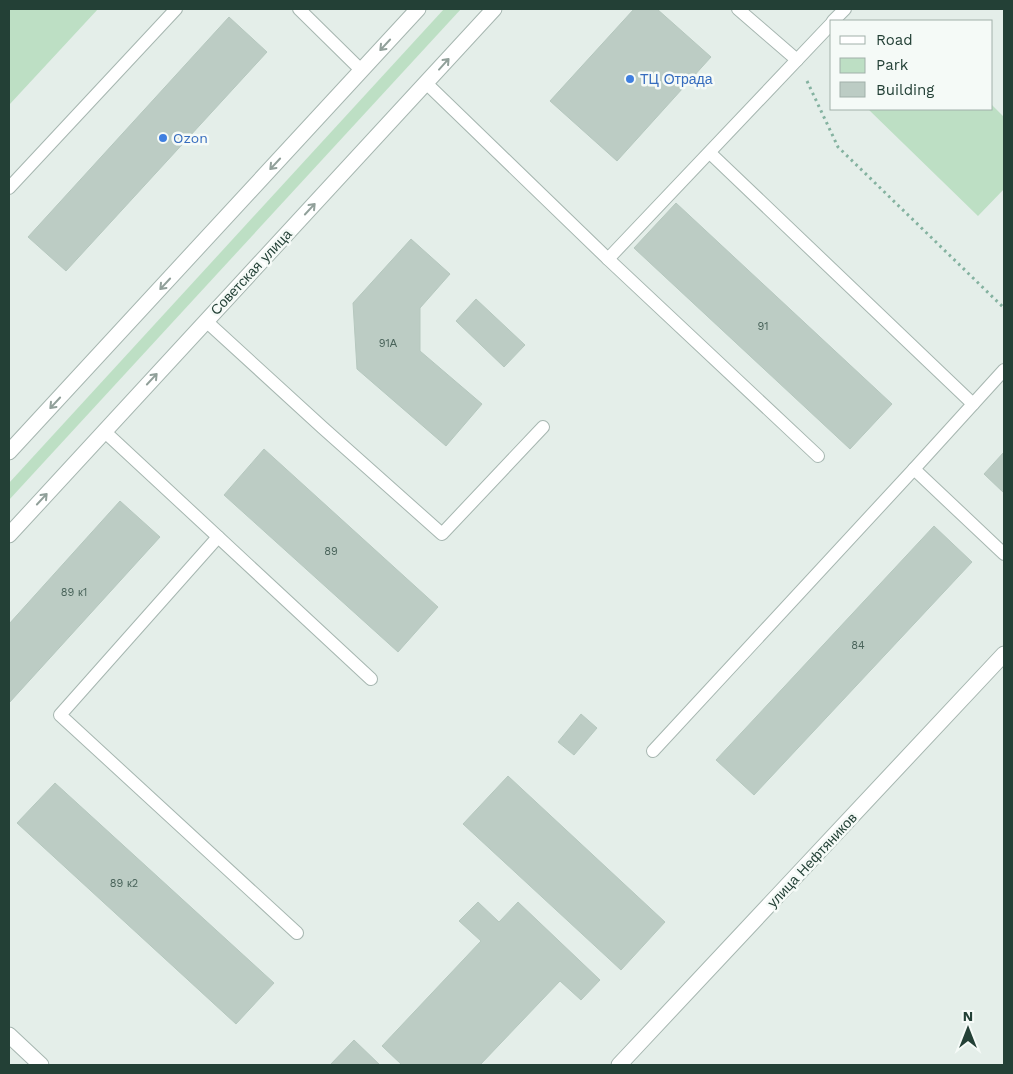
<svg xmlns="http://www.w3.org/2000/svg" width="1013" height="1074" viewBox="0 0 1013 1074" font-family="'Work Sans',sans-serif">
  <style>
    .green { fill: #bddfc4 }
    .building { fill: #bcccc4; stroke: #b6c8bf }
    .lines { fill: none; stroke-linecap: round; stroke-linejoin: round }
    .service-casing { stroke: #a6b6b0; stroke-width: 14 }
    .minor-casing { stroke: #a6b6b0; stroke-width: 17 }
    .path { stroke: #84b2a0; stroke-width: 3; stroke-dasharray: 2.5 4; stroke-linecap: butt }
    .service { stroke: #fff; stroke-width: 12 }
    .minor { stroke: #fff; stroke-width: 15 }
    .oneway { stroke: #91a09a }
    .shop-dot { fill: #3f7fe0; stroke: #f5faf7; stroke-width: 2 }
    .labels { text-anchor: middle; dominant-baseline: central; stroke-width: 5; stroke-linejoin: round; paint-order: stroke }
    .number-label { font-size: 11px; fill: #49635a }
    .shop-label { font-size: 14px; fill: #366cbe; stroke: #f5faf7; text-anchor: start }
    .street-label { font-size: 14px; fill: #234036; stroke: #f5faf7 }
  </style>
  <rect width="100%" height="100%" fill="#e4eee9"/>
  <g class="green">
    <path d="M9,9H98L9,105Z"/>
    <path d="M444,9H461L9,500V483Z"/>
    <path d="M992,105L1004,117V189L978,216L868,109H992Z"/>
  </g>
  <g class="building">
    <path d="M634,9H657L711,57L617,161L550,101Z"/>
    <path d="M229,17L267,52L66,271L28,237Z"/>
    <path d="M676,203L892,404L850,449L634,248Z"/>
    <path d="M411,239L450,274L420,308V351L482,404L446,446L357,369L353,303Z"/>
    <path d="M476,299L525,345L504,367L456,321Z"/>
    <path d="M264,449L438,607L398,652L224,495Z"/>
    <path d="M1004,452V493L984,474Z"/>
    <path d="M120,501L160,537L9,703V624Z"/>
    <path d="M934,526L972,562L754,795L716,760Z"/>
    <path d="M581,714L597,728L574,755L558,742Z"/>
    <path d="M508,776L665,922L621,970L463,824Z"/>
    <path d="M55,783L274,983L236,1024L17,823Z"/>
    <path d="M478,902L499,922L518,902L600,980L581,1000L560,981L480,1065H402L382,1046L481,941L459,921Z"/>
    <path d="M354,1040L380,1065H330Z"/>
  </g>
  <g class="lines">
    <defs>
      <g id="service">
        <path d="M299,9L361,70"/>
        <path d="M738,9L797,60"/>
        <path d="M833,21L845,9"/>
        <path d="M426,83L608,259L832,23"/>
        <path d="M710,153L973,404"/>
        <path d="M9,188L176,9"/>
        <path d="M608,259L818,456"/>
        <path d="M206,321L323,428L442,534L543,427"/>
        <path d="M1004,370L914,469L1004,554"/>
        <path d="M104,431L371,679"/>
        <path d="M218,537L60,715L297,933"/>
        <path d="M653,751L914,469"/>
      </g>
      <g id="minor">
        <path d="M9,452L418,9"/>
        <path d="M9,535L494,9"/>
        <path d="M9,1035L41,1065"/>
        <path d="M619,1065L1004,654"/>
      </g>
    </defs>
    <use href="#service" class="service-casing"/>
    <use href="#minor" class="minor-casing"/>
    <path class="path" d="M807,81L838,147L1004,308"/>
    <use href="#service" class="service"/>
    <use href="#minor" class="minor"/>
  </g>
  <defs><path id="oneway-shaft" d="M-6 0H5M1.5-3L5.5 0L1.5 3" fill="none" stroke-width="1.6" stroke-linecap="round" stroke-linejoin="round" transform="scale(1.25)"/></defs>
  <g class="oneway">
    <use href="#oneway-shaft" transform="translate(385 45) rotate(133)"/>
    <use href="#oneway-shaft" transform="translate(444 64) rotate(-48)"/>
    <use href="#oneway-shaft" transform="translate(275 164) rotate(133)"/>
    <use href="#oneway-shaft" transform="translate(310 209) rotate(-47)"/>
    <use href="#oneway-shaft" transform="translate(165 284) rotate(133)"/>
    <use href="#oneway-shaft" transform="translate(152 379) rotate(-47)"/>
    <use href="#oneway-shaft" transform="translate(55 403) rotate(133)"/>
    <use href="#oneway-shaft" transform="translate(42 499) rotate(-47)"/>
  </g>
  <g class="shop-dot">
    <circle cx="630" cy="79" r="5"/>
    <circle cx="163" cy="138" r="5"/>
  </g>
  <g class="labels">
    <g class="number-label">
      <text x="763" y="326">91</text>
      <text x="388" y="343">91А</text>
      <text x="331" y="551">89</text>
      <text x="74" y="592">89 к1</text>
      <text x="858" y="645">84</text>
      <text x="124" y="883">89 к2</text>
    </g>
    <g class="shop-label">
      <text x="640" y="79">ТЦ Отрада</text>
      <text x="173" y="138">Ozon</text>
    </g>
    <g class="street-label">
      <text transform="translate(251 272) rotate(-47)">Советская улица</text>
      <text transform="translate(812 860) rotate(-47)">улица Нефтяников</text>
    </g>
  </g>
  <rect width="1013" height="1074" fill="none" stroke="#234036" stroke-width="20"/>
  <rect x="830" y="20" width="162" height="90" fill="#f5faf7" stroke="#a1b0aa"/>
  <rect x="840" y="36" width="25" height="8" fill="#ffffff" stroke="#a1b0aa"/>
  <text x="876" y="45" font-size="15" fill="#234036">Road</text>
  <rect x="840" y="58" width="25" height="15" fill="#bddfc4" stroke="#a1b0aa"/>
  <text x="876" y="70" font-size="15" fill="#234036">Park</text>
  <rect x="840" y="82" width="25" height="15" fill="#bcccc4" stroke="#a1b0aa"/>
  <text x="876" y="95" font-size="15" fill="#234036">Building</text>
  <g transform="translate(968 1029)" stroke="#f5faf7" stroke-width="4" paint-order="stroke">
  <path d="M0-4L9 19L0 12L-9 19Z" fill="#234036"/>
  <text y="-8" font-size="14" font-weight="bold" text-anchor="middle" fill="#234036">N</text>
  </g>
</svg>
